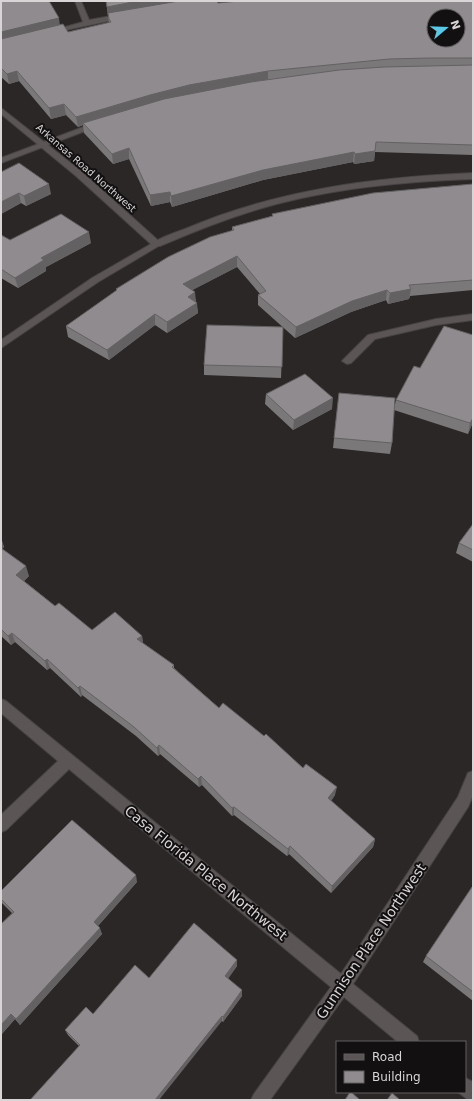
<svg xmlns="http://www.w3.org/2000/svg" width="474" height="1101" viewBox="0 0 474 1101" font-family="'DejaVu Sans',sans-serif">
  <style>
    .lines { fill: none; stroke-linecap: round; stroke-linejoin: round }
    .minor-casing { stroke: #474343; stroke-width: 2 }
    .tertiary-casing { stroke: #474343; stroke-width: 2 }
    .minor { fill: #5b5556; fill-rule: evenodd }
    .tertiary { fill: #5b5556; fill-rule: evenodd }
    .wall { fill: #7b787a }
    .shaded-wall { fill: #646163 }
    .building { fill: #8f8b8e; stroke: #646163; fill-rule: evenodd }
    .labels { text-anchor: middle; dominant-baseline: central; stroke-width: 4; stroke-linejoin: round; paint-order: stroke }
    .far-street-label { font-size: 10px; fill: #d9d5d6; stroke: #121011 }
    .near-street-label { font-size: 14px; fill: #d9d5d6; stroke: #121011 }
  </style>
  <rect width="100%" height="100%" fill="#2b2727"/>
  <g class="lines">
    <defs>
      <g id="minor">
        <path d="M75,1H81L89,20L123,14L126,16L123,18L47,34V32L83,22Z"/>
        <path d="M94,123H97L101,125L1,163V158Z"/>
        <path d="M473,173V179C393,182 313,190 237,216C210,225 186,235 160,246H154L152,244C158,238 177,232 185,229C276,190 375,177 473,173Z"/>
        <path d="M473,314V320L436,325L375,339L351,363L347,364L342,361L368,335L436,319Z"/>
        <path d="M1,699L6,701L341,974L458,797L468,773L473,771V795L468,807L353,984L417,1036L419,1042H398L344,997L270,1100H251L254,1094L331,987L69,769L6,830L1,832V815L58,761L1,713Z"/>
        <path d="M465,1078L473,1082V1100L467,1099L458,1092H465Z"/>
      </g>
      <path id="tertiary" d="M1,108L82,172L162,244L98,282L1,348V340L92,278L151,244L76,176L1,114Z"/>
    </defs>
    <use href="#minor" class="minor-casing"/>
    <use href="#tertiary" class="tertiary-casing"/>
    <use href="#minor" class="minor"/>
    <use href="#tertiary" class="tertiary"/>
  </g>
  <g class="wall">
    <path d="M1,1L60,25L68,32L109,23L106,1L218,3L473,1V155L375,152L374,161L354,164L353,162L263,180L172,207L170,202L151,206L129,159L113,164L84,133L83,125L78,127L66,115L51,119L19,81L9,84L1,77Z"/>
    <path d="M1,172L51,194L26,206L21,203L1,214Z"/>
    <path d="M473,184V290L410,296L409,299L388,304L386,300L351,312L295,338L258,305V295L260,294L237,267L192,290L196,301L198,313L167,333L155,325L109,360L68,337L66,326L116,291V289L232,231V227L272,216V214Z"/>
    <path d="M1,235L10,240L91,243L46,267V271L18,288L1,278Z"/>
    <path d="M283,327L281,378L204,375V365Z"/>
    <path d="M339,393L394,408L396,400L473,422L468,434L394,410L392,443L390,454L333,448Z"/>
    <path d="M266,394L332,409L293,430L265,404Z"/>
    <path d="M473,524V562L456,553L459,543Z"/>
    <path d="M1,538L4,547L2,549L29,576L24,581L55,606L92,630L142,636L143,643L174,665V668L219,708L303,768L335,795L331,801L375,839L373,847L331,893L289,854L287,856L234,815L232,816L202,785L199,787L160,754L158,756L136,736L82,695L81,697L50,668L47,670L15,642L11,645L1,636Z"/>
    <path d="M137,882L98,926L102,934L20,1025L15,1019L1,1035V924L12,913L1,902V891Z"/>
    <path d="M473,888V1001L423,962L426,956Z"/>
    <path d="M237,966L228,978L242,996L223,1022L222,1021L79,1046L68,1035L65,1030L93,1014L149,978Z"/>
  </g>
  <g class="shaded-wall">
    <path d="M138,1H190V2L108,16L107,7Z"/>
    <path d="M59,18L60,27L1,42V32Z"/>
    <path d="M17,71L19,81L9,84L7,74Z"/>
    <path d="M268,71V81L83,123V125L78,127L76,117L150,95L189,85Z"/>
    <path d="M64,104L66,115L51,119L49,108Z"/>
    <path d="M129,148V159L113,164L112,154Z"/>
    <path d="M375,151L374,161L354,164L355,154Z"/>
    <path d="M354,152L353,162L263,180L172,207L171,196L263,170Z"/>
    <path d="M49,184L51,194L26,206L24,196Z"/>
    <path d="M170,192V202L151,206L150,195Z"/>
    <path d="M19,193L21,203L1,214V202Z"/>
    <path d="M89,232L91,243L46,267V271L18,288L15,278L41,258Z"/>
    <path d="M237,256V267L183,295V284Z"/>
    <path d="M411,289L409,299L388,304L390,293Z"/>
    <path d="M387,290L386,300L351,312L295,338L296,327L352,301Z"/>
    <path d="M195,292L196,302L188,297Z"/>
    <path d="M197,303L198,313L167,333V322Z"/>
    <path d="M155,314V325L109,360L107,350Z"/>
    <path d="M333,398L332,409L293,430L294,420Z"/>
    <path d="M473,418V422L468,434L470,423Z"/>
    <path d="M1,538L4,547L1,550Z"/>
    <path d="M26,566L29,576L19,585L16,575Z"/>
    <path d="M12,633L15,642L11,645L8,636Z"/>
    <path d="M142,636L143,645L137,639Z"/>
    <path d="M47,659L50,668L47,670L45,661Z"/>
    <path d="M80,686L82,695L81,697L78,688Z"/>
    <path d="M159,745L160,754L158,756L157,748Z"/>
    <path d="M201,776L202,785L199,787L198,779Z"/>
    <path d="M337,787L335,795L327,806L328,798Z"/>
    <path d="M234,807V815L232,816V808Z"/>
    <path d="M375,839L373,847L331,893L332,886Z"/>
    <path d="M290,846L289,854L287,856L288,849Z"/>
    <path d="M136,875L137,882L96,928L94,922Z"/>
    <path d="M100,928L102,934L20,1025L16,1019Z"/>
    <path d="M237,960V966L226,982L225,976Z"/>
    <path d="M242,990V996L223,1022V1017Z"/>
    <path d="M11,1014L15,1019L1,1035V1025Z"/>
    <path d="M222,1016V1021L159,1100H155Z"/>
  </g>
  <g class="building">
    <path d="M1,1H49L59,18L1,32Z"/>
    <path d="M106,1H138L107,7Z"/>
    <path d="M179,1H217L218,3L239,1H473V58H429L389,59L268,71L189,85L150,95L76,117L64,104L49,108L17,71L7,74L1,68V39L63,24L68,32L111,22L109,19L108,13ZM434,16H458V40H434Z"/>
    <path d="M473,65V145L376,142L375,151L355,154L354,152L263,170L171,196L170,192L150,195L129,148L112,154L83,123L164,99L251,82L339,70L384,67Z"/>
    <path d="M19,163L49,184L24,196L19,193L1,202V172Z"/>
    <path d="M473,184V280L409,285L411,289L390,293L387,290L352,301L296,327L258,295L266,291L237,256L183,284L195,292L188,297L197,303L167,322L155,314L107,350L66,326L117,290L116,289L168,257L210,237L234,230L232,227L273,216L272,214L373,193Z"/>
    <path d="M61,214L89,232L41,258L44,260L15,278L1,269V235L10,240Z"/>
    <path d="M207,325L283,327L282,367L204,365Z"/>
    <path d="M444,326L473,335V418L470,423L396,400L414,366L420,368Z"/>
    <path d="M305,374L333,398L294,420L266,394Z"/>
    <path d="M339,393L395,398L392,443L334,438Z"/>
    <path d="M473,524V550L459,543Z"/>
    <path d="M1,548L26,566L16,575L55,606L59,603L92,630L115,612L142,636L137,639L174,665L172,667L219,708L223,703L264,736L266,734L303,768L306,764L337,787L328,798L375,839L332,886L290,846L288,849L234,807L232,808L201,776L198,779L159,745L157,748L134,727L80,686L78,688L47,659L45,661L12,633L8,636L1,629Z"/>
    <path d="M72,820L136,875L94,922L100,928L16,1019L11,1014L1,1025V924L14,912L1,899V891Z"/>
    <path d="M472,887L473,888V992L426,956Z"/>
    <path d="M194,923L237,960L225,976L242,990L223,1017L222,1016L155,1100H30L80,1045L65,1030L86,1007L93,1014L135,965L149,978Z"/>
    <path d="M350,1092H351L360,1100H345Z"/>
    <path d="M392,1093L400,1100H387Z"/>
  </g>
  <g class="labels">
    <g class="far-street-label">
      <text transform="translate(86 168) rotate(41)">Arkansas Road Northwest</text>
    </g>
    <g class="near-street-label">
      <text transform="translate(206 873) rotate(39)">Casa Florida Place Northwest</text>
      <text transform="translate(371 941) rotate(-56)">Gunnison Place Northwest</text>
    </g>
  </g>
  <rect width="474" height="1101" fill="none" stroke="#d9d5d6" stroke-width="4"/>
  <rect x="336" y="1041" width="130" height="52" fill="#121011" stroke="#625f60"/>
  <rect x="344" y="1054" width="20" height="6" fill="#5b5556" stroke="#625f60"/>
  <text x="372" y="1061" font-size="12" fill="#d9d5d6">Road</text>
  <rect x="344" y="1071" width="20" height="12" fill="#8f8b8e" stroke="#625f60"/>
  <text x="372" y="1081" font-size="12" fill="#d9d5d6">Building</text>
  <g transform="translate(446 28) rotate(71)"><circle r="19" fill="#121011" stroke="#625f60"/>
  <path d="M0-3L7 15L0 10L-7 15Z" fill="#5ac8e6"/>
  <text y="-6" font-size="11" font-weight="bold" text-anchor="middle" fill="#d9d5d6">N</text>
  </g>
</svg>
